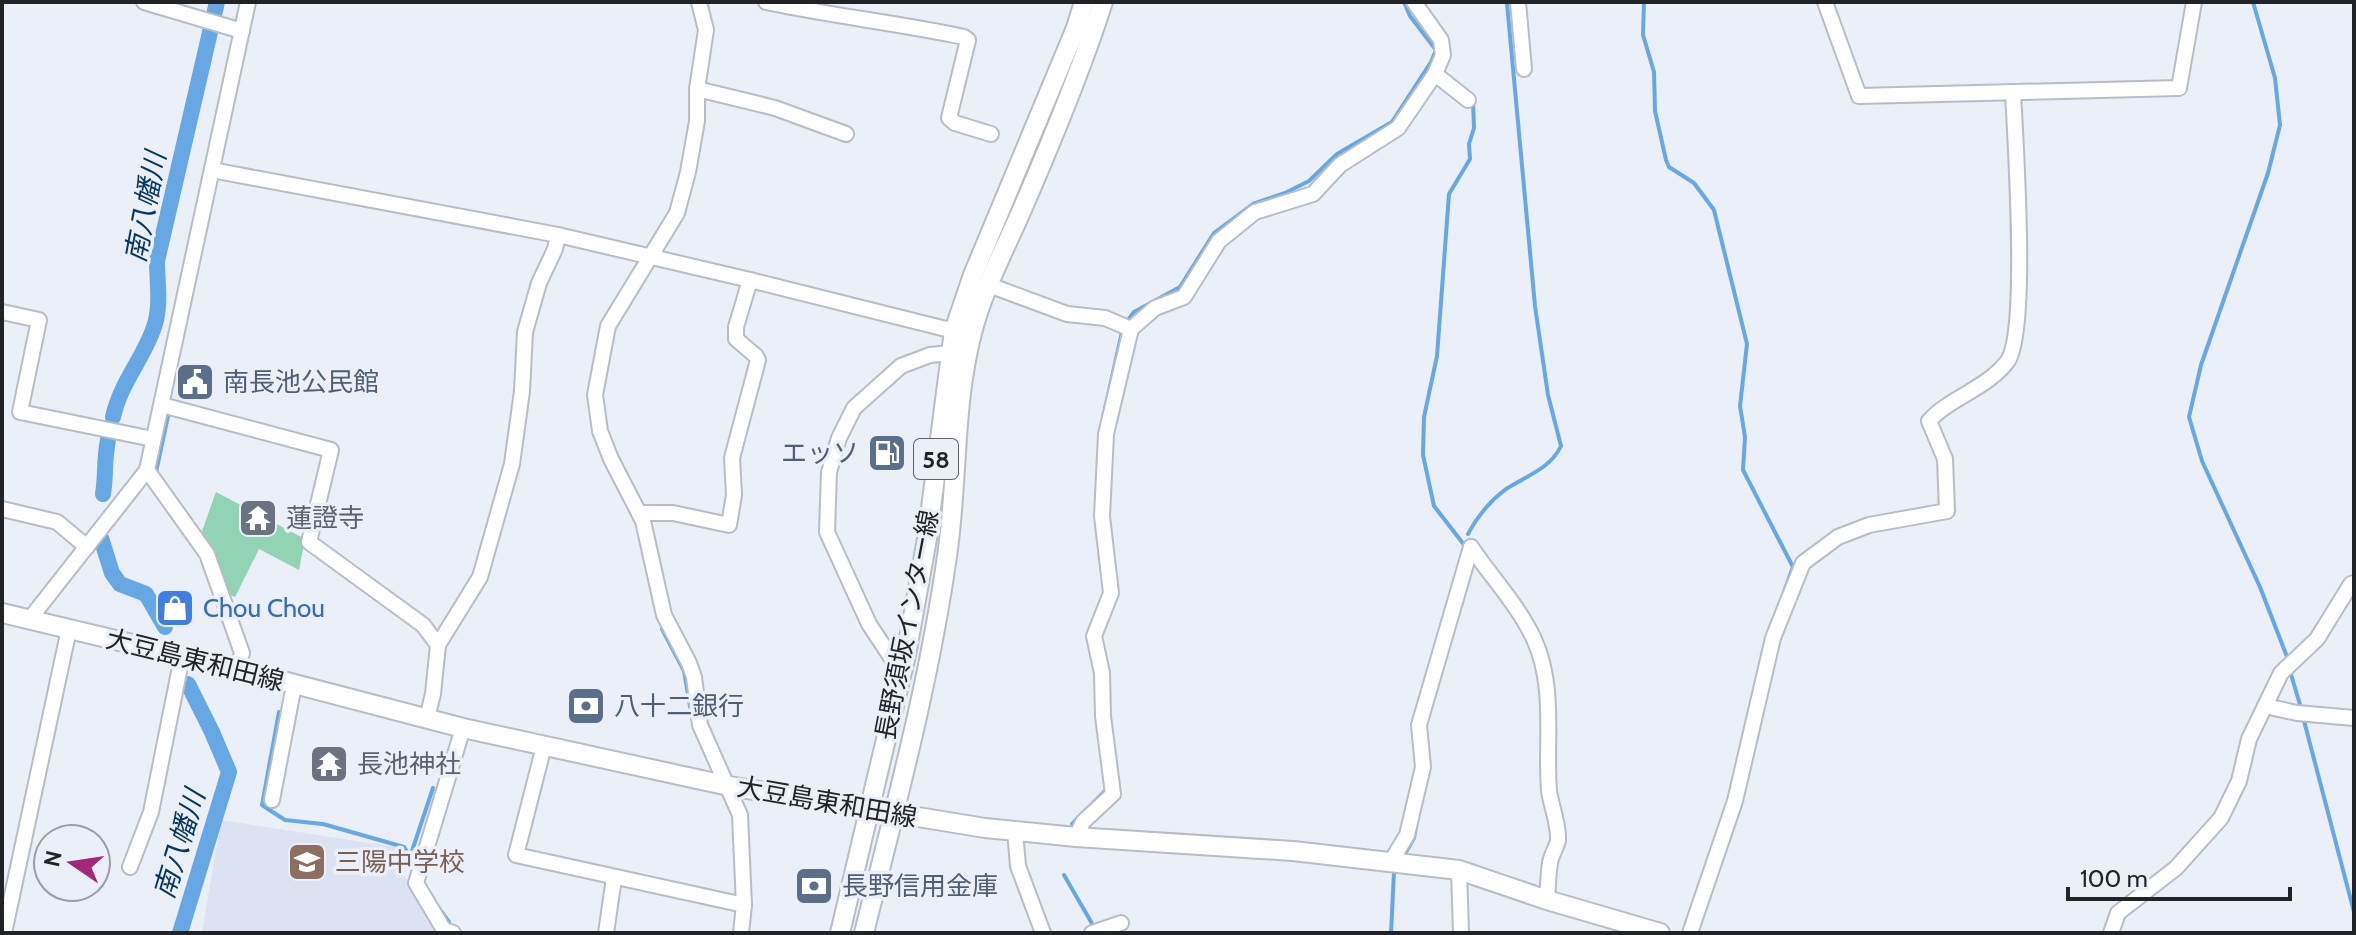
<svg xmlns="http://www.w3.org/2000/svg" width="2356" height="935" viewBox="0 0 2356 935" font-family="Cabin,'Noto Sans JP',sans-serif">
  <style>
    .built { fill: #dce2f2 }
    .green { fill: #91d3b3 }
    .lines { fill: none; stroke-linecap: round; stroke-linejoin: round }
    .stream { stroke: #67a7e4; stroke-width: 4 }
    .canal { stroke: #67a7e4; stroke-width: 16 }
    .minor-casing { stroke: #b8bcc5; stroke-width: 18 }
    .major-casing { stroke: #b8bcc5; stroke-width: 22 }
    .minor { stroke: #fff; stroke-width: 14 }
    .major { stroke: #fff; stroke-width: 18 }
    .labels { text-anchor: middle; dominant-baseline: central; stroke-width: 7; stroke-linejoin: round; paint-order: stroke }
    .shield { fill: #ebeff8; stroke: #5e6066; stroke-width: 2 }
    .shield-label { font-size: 24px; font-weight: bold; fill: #222327 }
    .service-label { font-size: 26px; fill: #4e5e75; stroke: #ebeff8; text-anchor: start }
    .worship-label { font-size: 26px; fill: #5b616d; stroke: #ebeff8; text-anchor: start }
    .shop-label { font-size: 26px; fill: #366cbe; stroke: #ebeff8; text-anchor: start }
    .street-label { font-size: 26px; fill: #222327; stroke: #ebeff8 }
    .education-label { font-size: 26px; fill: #785e54; stroke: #ebeff8; text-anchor: start }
    .water-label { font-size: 28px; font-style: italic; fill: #06375f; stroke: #ebeff8 }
  </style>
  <rect width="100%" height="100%" fill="#ebeff8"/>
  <path class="built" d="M221,820L395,847L405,877L441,933H202Z"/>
  <path class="green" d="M216,492L305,539L299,570L259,549L235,597L230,595L202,531Z"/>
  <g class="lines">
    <g class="stream">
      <path d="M1644,2L1643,35L1654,72L1655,111L1666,160L1669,167L1694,183L1714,210L1747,344L1740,406L1745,437L1743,470L1793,567L1784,592"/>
      <path d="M2253,2L2275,78L2280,125L2268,173L2201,365L2189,417L2202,461L2260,587L2289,662"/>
      <path d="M1128,320L1134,312L1180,287L1214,233L1253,204L1285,193L1309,181L1337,154L1392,122L1431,62L1436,50L1410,16L1404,2"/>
      <path d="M1103,418L1122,332"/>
      <path d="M158,475L156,472L168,416"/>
      <path d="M1096,505L1097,486"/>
      <path d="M1468,534C1477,517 1490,501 1506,489C1526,476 1550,469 1561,446L1548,395L1535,306L1507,3"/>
      <path d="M1465,546L1434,506L1423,455L1424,417L1437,356L1449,194L1470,159L1469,144L1474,128L1473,101"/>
      <path d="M662,629L684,671L691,712"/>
      <path d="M1088,635L1092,658"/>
      <path d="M2290,671L2301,708"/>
      <path d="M279,712L262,805L285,820L323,824L404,847L410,857"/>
      <path d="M2303,717L2354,912"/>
      <path d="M438,770L444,753"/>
      <path d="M1072,824L1107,789"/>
      <path d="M1406,852L1414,838L1417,821"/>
      <path d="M410,857L433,788"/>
      <path d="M1064,875L1094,927"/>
      <path d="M441,911L449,922"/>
      <path d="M1391,933L1394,872"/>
    </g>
    <g class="canal">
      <path d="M113,417C121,381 145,357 155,324C161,304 157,281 157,261L217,2"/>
      <path d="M103,494C106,476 104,459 108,440"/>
      <path d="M101,538L112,573L120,584L146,594L165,627"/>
      <path d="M180,933L229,772L212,732L188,684"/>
    </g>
    <defs>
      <g id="minor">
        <path d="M144,2L242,31"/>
        <path d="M699,2L706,30L697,89V121L688,172L677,213L608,326L595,395L600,431L611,459L643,521L664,615L689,663L694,677L700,725L740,815L744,905L741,933"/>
        <path d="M766,2C832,16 898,23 964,37L968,40L949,118L955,123L991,134"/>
        <path d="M1518,2L1524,69"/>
        <path d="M1825,2L1859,96L2179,88L2194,2"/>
        <path d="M1435,74L1468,100"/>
        <path d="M697,89L775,108L846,134"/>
        <path d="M212,170L558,235L750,280L962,333"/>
        <path d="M989,285L1067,314L1105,318L1131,329L1106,434L1102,516L1111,593L1094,636L1102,673L1103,716L1113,794L1083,822L1076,837"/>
        <path d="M2,312L39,320L20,412L153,439"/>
        <path d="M1131,329L1155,308L1184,297L1219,241L1255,212L1313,194L1340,165L1398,128L1435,74L1443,55L1441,40L1414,2"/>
        <path d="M162,405L331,450L309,542L423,625L438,645"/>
        <path d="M147,470L207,554L242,653L237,669"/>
        <path d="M2,509L57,522L87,547"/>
        <path d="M639,513H673L729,525L734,495L732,458L758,360L756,356L736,339V327L750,280"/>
        <path d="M1471,547C1492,578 1518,605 1534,639C1556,688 1545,739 1549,791C1551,806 1559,824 1558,840C1557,847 1551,855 1550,863C1548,875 1548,888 1547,900"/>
        <path d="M29,620L147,470L248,2"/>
        <path d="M902,674L869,624L827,532L829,472L839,438L854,408L901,366L930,355L950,353"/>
        <path d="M2265,706L2297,713L2354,718"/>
        <path d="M427,718L433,694L438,645L480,577L512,464L522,391L525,332L539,283L555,249L558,235"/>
        <path d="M544,746L516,855L744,905"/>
        <path d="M272,800L294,685"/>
        <path d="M1015,831L1018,866L1043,933"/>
        <path d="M1390,863L1407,835L1423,767L1419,725L1471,547"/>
        <path d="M130,867L151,812L182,657"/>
        <path d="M1459,870L1461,933"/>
        <path d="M4,933L69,629"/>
        <path d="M453,933L444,930L416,883L463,728"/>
        <path d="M606,933L614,878"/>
        <path d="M1092,933L1121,923"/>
        <path d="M1690,933L1735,801L1773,638L1803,563L1838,537L1869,525L1947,511L1945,459L1929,421C1949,398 1986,389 2007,362C2029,334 2015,138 2013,92"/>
        <path d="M2111,933L2118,913L2176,868L2221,818L2239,781L2249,739L2281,673L2317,639L2351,584L2354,583"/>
      </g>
      <g id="major">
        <path d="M2,613L237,669L463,728L729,786L985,828L1076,837L1293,851L1459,870L1547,900L1660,933"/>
        <path d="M840,933L906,655L927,539L954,331L973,275L1076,28L1084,2"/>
        <path d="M864,933C895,808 929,684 947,556C958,482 953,406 972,333C983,289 1006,247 1024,205C1053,138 1081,71 1103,2"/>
      </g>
    </defs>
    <use href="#minor" class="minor-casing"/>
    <use href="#major" class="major-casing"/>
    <use href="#minor" class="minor"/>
    <use href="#major" class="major"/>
  </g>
  <defs>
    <symbol id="civic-square" viewBox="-11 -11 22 22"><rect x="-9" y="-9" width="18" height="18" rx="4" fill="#5c6f8a" stroke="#ebeff8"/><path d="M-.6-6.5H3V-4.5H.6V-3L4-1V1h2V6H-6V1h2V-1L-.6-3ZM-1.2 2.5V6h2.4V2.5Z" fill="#fff"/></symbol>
    <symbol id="fuel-square" viewBox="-11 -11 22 22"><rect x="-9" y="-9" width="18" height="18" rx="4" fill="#5c6f8a" stroke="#ebeff8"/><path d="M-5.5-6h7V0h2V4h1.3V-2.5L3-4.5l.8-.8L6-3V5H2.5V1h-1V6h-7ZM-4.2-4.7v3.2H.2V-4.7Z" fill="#fff"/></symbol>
    <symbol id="temple-square" viewBox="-11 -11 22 22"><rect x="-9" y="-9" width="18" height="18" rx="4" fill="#6b7280" stroke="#ebeff8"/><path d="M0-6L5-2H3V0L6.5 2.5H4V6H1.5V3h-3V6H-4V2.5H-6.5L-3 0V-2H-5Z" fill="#fff"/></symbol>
    <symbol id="shop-square" viewBox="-11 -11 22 22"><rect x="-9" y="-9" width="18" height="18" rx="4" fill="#3f7fe0" stroke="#ebeff8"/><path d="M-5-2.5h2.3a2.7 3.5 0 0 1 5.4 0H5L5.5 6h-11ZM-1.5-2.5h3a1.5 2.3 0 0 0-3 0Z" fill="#fff"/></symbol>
    <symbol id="bank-square" viewBox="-11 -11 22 22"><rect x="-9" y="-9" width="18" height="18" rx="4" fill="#5c6f8a" stroke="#ebeff8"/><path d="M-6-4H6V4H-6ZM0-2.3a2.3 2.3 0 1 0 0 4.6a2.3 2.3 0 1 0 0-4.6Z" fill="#fff"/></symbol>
    <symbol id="school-square" viewBox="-11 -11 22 22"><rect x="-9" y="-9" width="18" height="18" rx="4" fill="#8d6e63" stroke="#ebeff8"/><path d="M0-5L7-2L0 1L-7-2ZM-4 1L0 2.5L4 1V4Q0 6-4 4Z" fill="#fff"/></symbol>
  </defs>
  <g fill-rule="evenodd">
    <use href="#civic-square" x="173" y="360" width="44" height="44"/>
    <use href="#fuel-square" x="865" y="431" width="44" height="44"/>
    <use href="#temple-square" x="236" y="496" width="44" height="44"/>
    <use href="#shop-square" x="153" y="586" width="44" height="44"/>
    <use href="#bank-square" x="564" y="684" width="44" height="44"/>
    <use href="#temple-square" x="307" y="742" width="44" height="44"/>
    <use href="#school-square" x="285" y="840" width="44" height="44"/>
    <use href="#bank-square" x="792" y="864" width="44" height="44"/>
  </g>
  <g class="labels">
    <rect class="shield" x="914" y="439" width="44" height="40" rx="6"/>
    <g class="shield-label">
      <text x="936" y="459">58</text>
    </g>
    <g class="service-label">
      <text x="223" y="382">南長池公民館</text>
      <text x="859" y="453" text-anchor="end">エッソ</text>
      <text x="614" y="706">八十二銀行</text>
      <text x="842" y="886">長野信用金庫</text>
    </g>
    <g class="worship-label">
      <text x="286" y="518">蓮證寺</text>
      <text x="357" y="764">長池神社</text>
    </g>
    <g class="shop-label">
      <text x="203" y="608">Chou Chou</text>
    </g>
    <g class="street-label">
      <text transform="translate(907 625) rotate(-79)">長野須坂インター線</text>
      <text transform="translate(195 660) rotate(14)">大豆島東和田線</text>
      <text transform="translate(827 802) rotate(10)">大豆島東和田線</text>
    </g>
    <g class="education-label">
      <text x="335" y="862">三陽中学校</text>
    </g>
    <g class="water-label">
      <text transform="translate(145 207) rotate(-79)">南八幡川</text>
      <text transform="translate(179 844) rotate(-73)">南八幡川</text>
    </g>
  </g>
  <rect width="2356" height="935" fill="none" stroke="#222327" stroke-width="8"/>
  <g transform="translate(72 863) rotate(283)"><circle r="38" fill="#ebeff8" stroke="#9b9da4" stroke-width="2"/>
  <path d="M0-6L14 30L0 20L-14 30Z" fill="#a3277b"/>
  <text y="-12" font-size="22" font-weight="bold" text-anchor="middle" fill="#222327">N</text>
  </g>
  <path d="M2068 887v12h222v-12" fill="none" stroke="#222327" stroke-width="4"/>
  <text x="2080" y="887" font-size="24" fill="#222327" stroke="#ebeff8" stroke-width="6" paint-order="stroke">100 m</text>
</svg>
